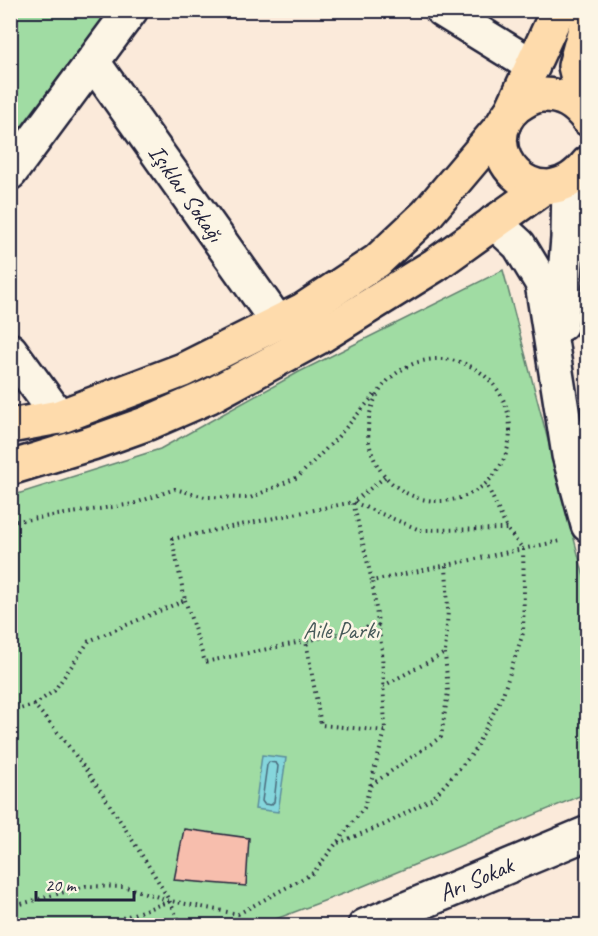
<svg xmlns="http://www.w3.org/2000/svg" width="598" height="936" viewBox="0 0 598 936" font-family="Caveat,sans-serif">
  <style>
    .green { fill: #a0dca3; stroke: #617f6f; stroke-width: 1.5 }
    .water { fill: #85d6dc; stroke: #5d8e9c; stroke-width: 1.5 }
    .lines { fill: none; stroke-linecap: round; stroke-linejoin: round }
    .shore { stroke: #4a6a7b; stroke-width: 1.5 }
    .building { fill: #f7bead; stroke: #22223b; stroke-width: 1.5 }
    .street-casing { stroke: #22223b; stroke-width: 38 }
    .secondary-casing { stroke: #22223b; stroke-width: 38 }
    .primary-casing { stroke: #22223b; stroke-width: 38 }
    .path { stroke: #22223b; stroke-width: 4; stroke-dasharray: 1.5 4.5; stroke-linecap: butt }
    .street { stroke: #fcf5e5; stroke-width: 33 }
    .secondary { stroke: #fcf5e5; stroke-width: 33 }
    .primary { stroke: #fedbac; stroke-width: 33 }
    .labels { text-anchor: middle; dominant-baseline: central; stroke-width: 5; stroke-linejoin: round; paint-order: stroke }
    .street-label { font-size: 24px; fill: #22223b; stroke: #fcf5e5 }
    .park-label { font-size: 24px; fill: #485a5a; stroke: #fcf5e5 }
  </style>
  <rect width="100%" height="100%" fill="#fbeada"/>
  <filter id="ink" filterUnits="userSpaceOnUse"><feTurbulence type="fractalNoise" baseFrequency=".0167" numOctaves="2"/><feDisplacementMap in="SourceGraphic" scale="12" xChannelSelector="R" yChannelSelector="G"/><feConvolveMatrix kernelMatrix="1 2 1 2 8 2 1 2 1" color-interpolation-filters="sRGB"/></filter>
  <g filter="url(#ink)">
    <g class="green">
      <path d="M11,10L109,11L11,140L10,11Z"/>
      <path d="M503,270L587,588V793L361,887L260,925L11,926V496L160,449L299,372Z"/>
    </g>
    <path class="water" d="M262,755L286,758L278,812L255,809Z"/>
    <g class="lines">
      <path class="shore" d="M269,762L276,763L278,766L274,802L271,805L264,804L262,801L267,765Z"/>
    </g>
    <path class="building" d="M184,829L249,838L246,886L174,880Z"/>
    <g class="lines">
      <defs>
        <g id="street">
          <path d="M442,10L533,66"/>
          <path d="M93,62L278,323"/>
          <path d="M494,222L519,245L542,283L569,455L588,525"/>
          <path d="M561,324L568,238L569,181"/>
          <path d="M10,350L59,417"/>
          <path d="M365,926L588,833"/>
        </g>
        <path id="secondary" d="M10,173L131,10"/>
        <g id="primary">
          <path d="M588,18L575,66L588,119"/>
          <path d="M512,110L558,10"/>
          <path d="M588,119C576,103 562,94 541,95C532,96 524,101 517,106C468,147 538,227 588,163"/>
          <path d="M10,426L59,417L183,370L303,310L377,261L427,214L504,123"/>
          <path d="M10,468L92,443L148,423L210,396L321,336L435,265L544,187"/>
        </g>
      </defs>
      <use href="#street" class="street-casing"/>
      <use href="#secondary" class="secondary-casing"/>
      <use href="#primary" class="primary-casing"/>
      <g class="path">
        <circle cx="439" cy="430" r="71"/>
        <path d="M385,477L353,502L420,530L507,529"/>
        <path d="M10,522L133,504L175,489L205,497L250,498L298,477L336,439L377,392"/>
        <path d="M185,600L205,662L306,641"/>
        <path d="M379,625L306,641L321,725L385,731"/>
        <path d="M383,686L445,653L448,610L446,565"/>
        <path d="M34,705L54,691L89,641L185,600L172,539L353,502L372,581L560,541"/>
        <path d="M10,712L34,705C71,745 102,792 131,838C149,867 168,894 181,926"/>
        <path d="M371,785L441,737L448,692L445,653"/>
        <path d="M338,843L386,824L433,798L473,753L503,694L523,633L524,589L523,549L507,529L486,483"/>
        <path d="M10,907L86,886L126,887L171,901L238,914L313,873L364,808L385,731L382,651L372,581"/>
        <path d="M100,926L170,901"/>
      </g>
      <use href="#street" class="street"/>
      <use href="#secondary" class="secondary"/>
      <use href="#primary" class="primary"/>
    </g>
  </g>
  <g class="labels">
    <g class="street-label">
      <text transform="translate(186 193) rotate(55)">Işıklar Sokağı</text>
      <text transform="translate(476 879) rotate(-23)">Arı Sokak</text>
    </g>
    <g class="park-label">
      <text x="341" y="630">Aile Parkı</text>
    </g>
  </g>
  <rect width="598" height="936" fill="none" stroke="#fcf5e5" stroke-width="36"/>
  <rect x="18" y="18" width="562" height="900" fill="none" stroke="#22223b" stroke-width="2" filter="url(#ink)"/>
  <path d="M36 891v9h98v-9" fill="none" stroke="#22223b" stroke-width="3"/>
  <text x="45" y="891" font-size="18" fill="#22223b" stroke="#fcf5e5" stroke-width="4.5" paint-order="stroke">20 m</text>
</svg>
